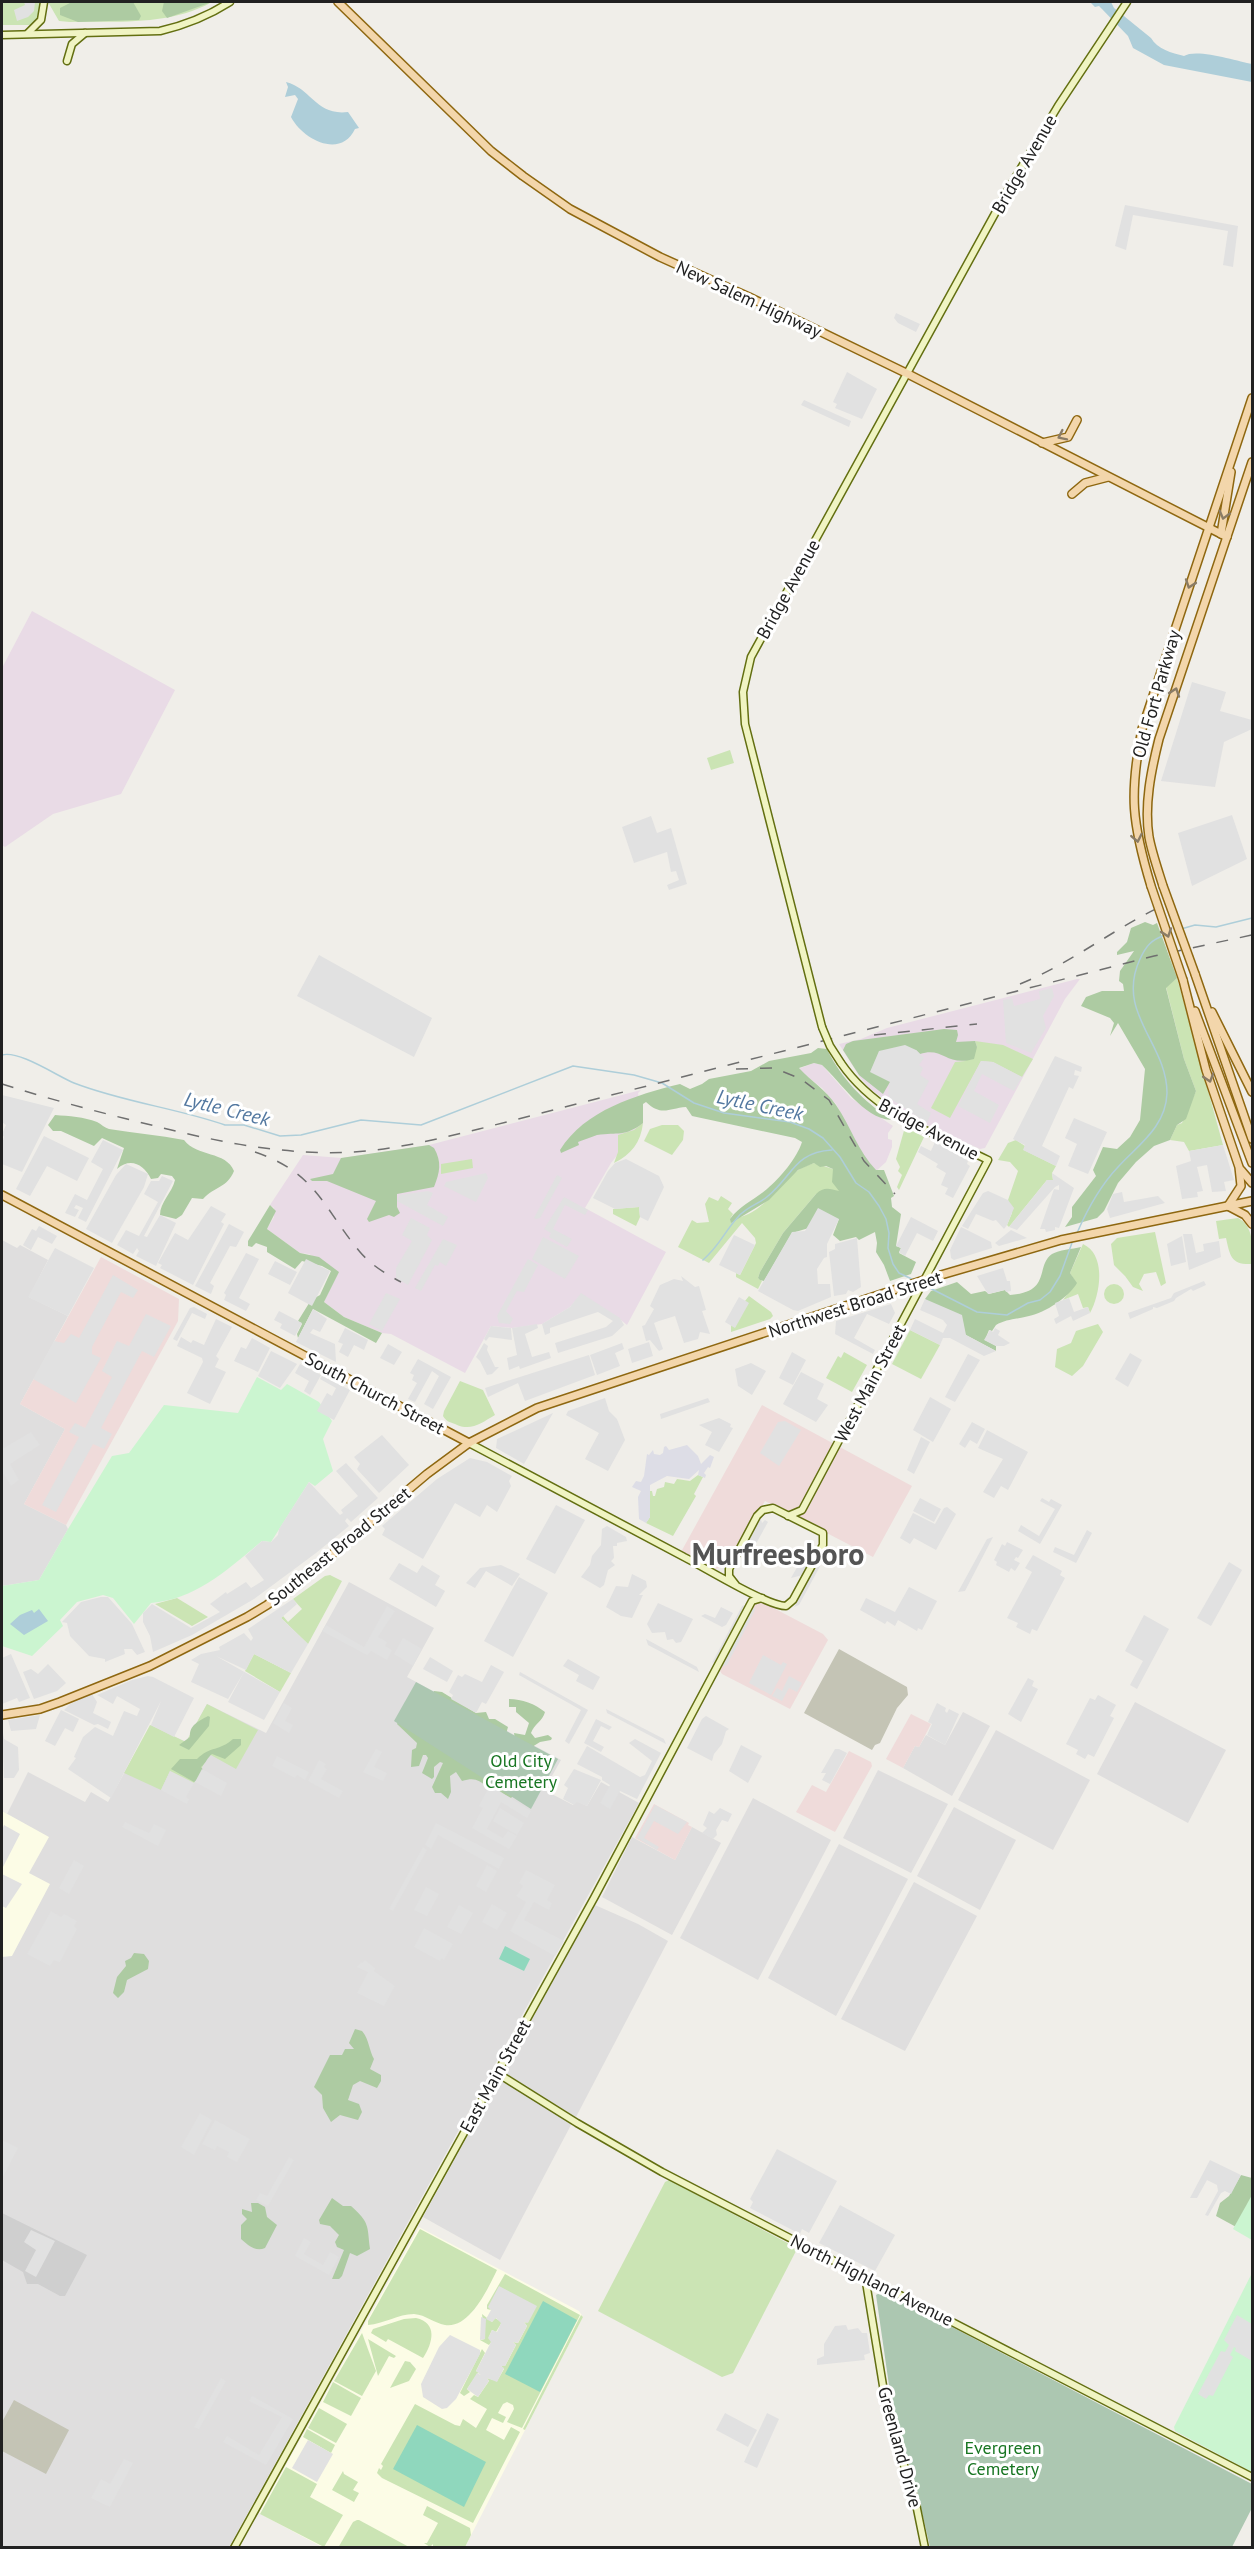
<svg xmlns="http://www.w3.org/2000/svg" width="1254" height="2549" viewBox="0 0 1254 2549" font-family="'PT Sans',sans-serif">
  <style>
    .residential { fill: #dfdede }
    .commercial { fill: #efdbda }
    .industrial { fill: #e9dbe6 }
    .education { fill: #fcfce6 }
    .religious { fill: #cfcfcf }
    .construction { fill: #c4c4b5 }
    .grass { fill: #cbe4b4 }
    .forest { fill: #adcba2 }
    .cemetery { fill: #acc7b1 }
    .park { fill: #cbf5d0 }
    .pitch { fill: #8fd7bd }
    .parking { fill: #e1e1e1 }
    .plaza { fill: #dddde6 }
    .water { fill: #aeced9 }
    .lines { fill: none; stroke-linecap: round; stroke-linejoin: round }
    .stream { stroke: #aeced9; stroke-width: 1.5 }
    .secondary-casing { stroke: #636f11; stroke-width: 9 }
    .primary-casing { stroke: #8e6710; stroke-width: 10 }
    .secondary { stroke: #f0f4c3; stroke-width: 6 }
    .primary { stroke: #f3d6ab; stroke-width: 7 }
    .rail { stroke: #6f6f6f; stroke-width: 1.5; stroke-dasharray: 12 12; stroke-linecap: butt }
    .secondary-bridge-casing { stroke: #636f11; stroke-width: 9; stroke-linecap: butt }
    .primary-bridge-casing { stroke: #8e6710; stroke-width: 10; stroke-linecap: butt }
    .secondary-bridge { stroke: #f0f4c3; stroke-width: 6 }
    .primary-bridge { stroke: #f3d6ab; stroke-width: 7 }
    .oneway { stroke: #8a7c66 }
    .labels { text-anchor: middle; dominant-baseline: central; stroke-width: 6; stroke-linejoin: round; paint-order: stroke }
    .street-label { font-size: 18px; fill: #212121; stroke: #fff }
    .park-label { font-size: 18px; fill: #187622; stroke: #fff }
    .water-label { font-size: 20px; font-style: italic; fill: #5378a0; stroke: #fff }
    .town-label { font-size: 30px; font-weight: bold; fill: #545454; stroke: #fff }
  </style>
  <rect width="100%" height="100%" fill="#f0eee9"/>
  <g class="residential">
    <path d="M2,1240L17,1248L20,1245L48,1260L29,1297L68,1316L20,1404L65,1429L24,1504L66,1525L68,1529L39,1580L2,1586Z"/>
    <path d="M349,1582L434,1628L407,1677L561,1760L544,1790L573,1805L577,1801L587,1806L601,1782L639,1803L229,2547H2V1811L7,1814L28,1772L85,1802L91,1792L108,1802L151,1725L186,1742L207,1704L266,1733Z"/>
    <path d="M1135,1702L1226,1750L1188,1823L1097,1774Z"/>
    <path d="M963,1712L990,1726L952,1796L903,1768L915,1746L919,1747L926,1735L945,1745Z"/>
    <path d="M996,1730L1090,1780L1053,1850L958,1800Z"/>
    <path d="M878,1770L948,1804L911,1873L843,1838Z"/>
    <path d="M753,1798L831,1840L758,1980L680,1938Z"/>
    <path d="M954,1807L1016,1840L980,1910L917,1876Z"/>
    <path d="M692,1827L721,1843L672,1935L602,1897L632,1837L675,1860Z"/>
    <path d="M839,1844L908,1879L836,2016L768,1978Z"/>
    <path d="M914,1882L977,1916L905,2051L841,2019Z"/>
    <path d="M595,1905L638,1924L668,1941L576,2117L503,2072Z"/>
    <path d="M499,2079L572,2123L500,2260L423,2217Z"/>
  </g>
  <g class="commercial">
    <path d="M101,1257L179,1299L178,1321L66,1525L24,1504L65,1429L20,1404Z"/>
    <path d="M762,1405L912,1486L873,1557L765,1501L728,1567L712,1569L681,1552Z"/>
    <path d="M762,1602L823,1634L828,1640L790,1709L722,1674L720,1671L750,1610L756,1603Z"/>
    <path d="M911,1714L931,1724L919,1747L915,1746L903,1768L886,1759Z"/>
    <path d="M849,1751L871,1762L872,1766L835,1832L796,1812L812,1785L826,1792Z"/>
    <path d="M654,1804L689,1823L688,1825L692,1827L675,1860L635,1838Z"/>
  </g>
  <g class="industrial">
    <path d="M32,611L175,690L121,794L53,814L5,847L2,845V668Z"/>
    <path d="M1077,979H1080L1065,999L985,1148L980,1149L929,1126L899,1110L870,1089L859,1076L839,1044L861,1039L887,1028Z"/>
    <path d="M814,1063L822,1065L851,1098L893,1126L888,1133V1139L892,1140V1147L886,1162L876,1171L864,1157L836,1104L822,1088L798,1069Z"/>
    <path d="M641,1090L638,1093L643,1123L611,1163L585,1208L666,1252L627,1325L616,1316L581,1294L570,1307L542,1324L512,1328L491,1326L465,1373L391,1334L382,1333L344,1317L324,1302L338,1272L309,1254L300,1253L267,1229L274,1217V1208L270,1205L303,1155L342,1158L429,1145Z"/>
  </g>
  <g class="education">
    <path d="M2,1811L49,1837L29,1873L50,1884L12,1956L2,1957Z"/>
    <path d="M419,2227L579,2311L583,2317L465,2547H322L259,2513Z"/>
  </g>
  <path class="religious" d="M2,2213L87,2255L65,2296H60L38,2284H27L23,2272L2,2260Z"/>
  <g class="construction">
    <path d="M839,1649L907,1687L908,1695L897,1708L880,1743L875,1745L872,1750L804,1713Z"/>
    <path d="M14,2400L69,2430L46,2474L2,2451V2422Z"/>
  </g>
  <g class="grass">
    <path d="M2,2H40V16L30,25H2Z"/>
    <path d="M48,2H212C169,26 118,21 70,22L59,21Z"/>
    <path d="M730,750L734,763L711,770L707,758Z"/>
    <path d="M1177,978L1223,1145L1189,1151L1184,1142L1170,1140L1177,1125L1182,1123L1196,1091L1184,1059L1166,987Z"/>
    <path d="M975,1041L1003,1045L1033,1059L1022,1077L993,1062L981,1061L950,1118L931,1108L955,1062L965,1061L977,1047Z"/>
    <path d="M643,1123C641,1142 631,1155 614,1163L618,1152V1135L634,1130Z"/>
    <path d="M662,1125H678L684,1131L683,1140L672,1155L644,1141L650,1129Z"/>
    <path d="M905,1127L924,1137L899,1190L897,1187L902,1175L898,1171L900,1167L896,1159Z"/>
    <path d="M1016,1140L1025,1146L1024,1150L1056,1166L1052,1173L1053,1180H1047L1009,1227L1007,1225L1012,1213L1008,1200L1018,1171L1010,1162L998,1160L1008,1143Z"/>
    <path d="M472,1159L473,1168L441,1174V1164Z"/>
    <path d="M814,1163L833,1169L840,1191L816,1194L783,1233L760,1272L758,1278L762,1281L758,1289L736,1277V1273L740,1275L756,1243L755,1238L742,1223L709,1263L678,1247L692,1220L697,1223L709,1222L705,1204L709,1197L718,1201L721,1196L732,1203L728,1209L733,1214L730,1219C760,1217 776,1188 797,1171C802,1167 809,1165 814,1163Z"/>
    <path d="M639,1207L640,1217L636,1226L613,1214V1209Z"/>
    <path d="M1238,1218C1254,1226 1253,1248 1252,1264C1231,1265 1230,1256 1226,1238L1219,1239L1216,1221Z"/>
    <path d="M1155,1232L1166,1283L1161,1286L1156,1272L1144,1274L1139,1284L1143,1291L1133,1287L1125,1276L1114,1265L1111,1244L1117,1238Z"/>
    <path d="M1083,1244C1107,1255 1100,1295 1090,1313L1088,1307L1083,1308L1078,1294L1063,1300L1076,1283L1070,1273Z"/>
    <circle cx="1114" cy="1294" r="10"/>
    <path d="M749,1296L771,1312L773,1316L770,1319L731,1332V1325L735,1327L748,1303L745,1301Z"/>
    <path d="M1098,1324L1103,1332L1083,1366L1072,1376L1055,1367L1057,1349L1071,1343L1076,1331Z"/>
    <path d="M910,1330L940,1345L921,1379L892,1364Z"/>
    <path d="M844,1352L867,1365L852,1392L826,1378L838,1356L841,1358Z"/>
    <path d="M460,1381L483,1390L495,1415C481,1423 471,1432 455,1424C449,1422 446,1421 443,1416L444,1411Z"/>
    <path d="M698,1475L703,1477L694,1494L696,1496L673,1536L646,1523L650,1517L649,1491H652L653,1496H655L657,1489L664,1487L665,1482L674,1484L677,1479L690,1481Z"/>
    <path d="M330,1575L342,1581L308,1644L281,1618L283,1616L288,1622L302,1609L293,1599L325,1576Z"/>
    <path d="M177,1598L208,1617L192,1626L155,1604Z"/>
    <path d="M254,1654L291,1673L280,1692L245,1671Z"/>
    <path d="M207,1704L258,1730L236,1769L209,1754L194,1783L170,1771L161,1790L124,1773L150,1725L186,1742Z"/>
    <path d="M669,2180L795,2247L796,2251L733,2373L722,2377L598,2311L665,2182Z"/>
    <path d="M420,2229L497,2270C488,2288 470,2329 445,2325C434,2323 426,2315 414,2314C398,2314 384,2324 368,2325V2321Z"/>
    <path d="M505,2274L580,2315L522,2428L507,2422L514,2409L513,2405L507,2402L503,2404L498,2413L506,2417L503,2423L492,2418L486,2430L504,2440L511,2427L520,2432L473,2523L382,2478L377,2473L379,2468L381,2470L383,2466L381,2464L415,2404L455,2425L460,2426L463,2419L476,2428L487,2409L470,2399L474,2395L478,2397L489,2381L487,2378L497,2381L504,2369L501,2366H505L516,2345L513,2342L518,2343L527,2326L524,2322L528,2323L489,2307L491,2310L487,2309V2305Z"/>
    <path d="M482,2314L492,2322L495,2318L502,2322L496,2332L492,2330L489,2337L492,2341L489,2345L480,2340L485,2339Z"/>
    <path d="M581,2315L583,2317L525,2430L523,2429Z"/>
    <path d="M416,2318C438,2323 433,2343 423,2358L388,2339L386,2342L371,2333L373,2329L404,2319Z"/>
    <path d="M362,2333L376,2371L362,2396L334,2381Z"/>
    <path d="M368,2339L396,2356L394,2358L389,2356L378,2376Z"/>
    <path d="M482,2349L485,2353L476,2371L482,2375L478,2373L467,2389L470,2392L464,2396L460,2393Z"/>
    <path d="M405,2361L410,2362L416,2369L409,2381L390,2388Z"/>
    <path d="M333,2382L361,2398L351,2416L323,2402Z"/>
    <path d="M319,2408L347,2424L336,2443L308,2428Z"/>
    <path d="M307,2429L335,2445L331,2453L303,2437Z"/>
    <path d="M286,2467L317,2484L310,2497L343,2515L324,2547L260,2514Z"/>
    <path d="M343,2471L344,2474L358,2482L353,2490L359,2493L354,2502L332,2490Z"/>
    <path d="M427,2506L470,2528L471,2535L465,2547H433V2544L430,2547L424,2543H427L438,2523L423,2515Z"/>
    <path d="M357,2520H359L409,2547L338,2548L353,2522Z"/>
  </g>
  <g class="forest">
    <path d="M72,2H133L141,16L139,20L78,22L60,15V8Z"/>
    <path d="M164,2H209V3L167,18L162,11Z"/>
    <path d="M1145,922L1153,925L1157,923L1177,978L1166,988L1184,1059L1196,1091L1186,1119L1177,1125L1170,1140L1154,1146L1136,1162L1118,1183L1104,1211L1097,1218L1065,1227L1072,1217V1207L1096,1176L1093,1170L1103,1147L1117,1149L1130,1137L1140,1120L1145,1069L1118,1023L1110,1036L1114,1023L1110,1018L1081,1006L1086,997L1102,991H1124L1123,984L1119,981L1120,971L1134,951L1117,955V952L1127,942L1131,928Z"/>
    <path d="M944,1029L957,1030L958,1035L956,1042L975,1041L977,1047L974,1059C946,1067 943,1046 920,1054L916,1050L890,1082L883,1094L859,1075L843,1050L846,1044L853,1041Z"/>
    <path d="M818,1048L827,1049C842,1080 863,1100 891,1120C863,1118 841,1082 822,1065L814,1063L799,1068C811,1081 826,1090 836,1105C851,1127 858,1151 876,1170H884L894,1196L891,1198L892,1207L901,1214L896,1246L901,1248L899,1253L916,1262L911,1274L890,1281L884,1265L876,1252L877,1243L875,1232L859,1240L856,1237L840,1241L833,1235L839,1219L792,1233L764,1281L760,1280L758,1278L760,1272L783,1233L816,1194C824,1186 830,1189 839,1191L832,1182L833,1169L826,1166L820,1167L814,1163L798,1170L769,1200L731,1223L730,1219C740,1205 754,1200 767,1189C780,1178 797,1158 802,1142L795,1138L692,1116L686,1107C669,1108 662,1117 646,1102L643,1104V1123C625,1137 618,1132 597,1135C591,1137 584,1140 578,1142L579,1145L561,1153L560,1150C585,1110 636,1095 680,1084L690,1089L702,1084L709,1079L751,1071L769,1061L811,1053Z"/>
    <path d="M55,1115C69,1116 84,1117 97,1122C101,1124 105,1128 109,1129C134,1133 159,1135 184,1140C197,1157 226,1151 234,1171C227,1188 215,1186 203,1199L192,1198L182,1215L176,1219L160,1215C160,1202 172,1193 175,1180L172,1176L161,1174L158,1178L151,1179C144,1164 130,1157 117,1169L124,1148L102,1138L94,1146L61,1131H53L48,1125Z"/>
    <path d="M429,1145L434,1148C442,1162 440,1172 434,1187L397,1194V1207L400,1213L394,1217L389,1215L369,1222L367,1219L376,1201L327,1181H312L310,1179L333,1174L341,1158Z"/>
    <path d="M270,1205L276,1211L267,1229L300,1253L319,1257L339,1272L324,1302L344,1317L382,1333L376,1343L313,1309L298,1338L297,1334L302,1324L298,1321L311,1300L320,1295L331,1271L322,1266L302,1261L295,1269L267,1252V1247L256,1243L252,1247L248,1246V1241Z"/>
    <path d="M1081,1247L1070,1273L1077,1283C1069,1297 1045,1313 1029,1316C1018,1319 1006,1319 996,1325L992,1331L989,1330L985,1340L996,1346V1351L966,1335L925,1299L931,1291L957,1282L971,1294L985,1291L989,1294L1005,1290L1010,1295C1052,1292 1035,1266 1052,1254C1059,1250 1072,1249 1081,1247Z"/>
    <path d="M434,1691L442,1692L476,1713L486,1712L489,1719H495L508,1727L506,1734L433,1694Z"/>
    <path d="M509,1699C522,1699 535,1704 545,1712C543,1721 534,1724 531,1733L535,1738L548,1735L552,1738L551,1740L540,1742L532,1747L515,1739L514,1733L525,1735L529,1723L516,1712V1707H509Z"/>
    <path d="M208,1716L210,1717L209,1726L189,1750L179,1745L190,1737C189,1725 199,1721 208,1716Z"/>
    <path d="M398,1722L514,1795L511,1798C504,1794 494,1791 488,1787C478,1780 475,1777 462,1781L456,1772L450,1776L451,1792L448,1799L441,1793H435L432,1787L443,1763L440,1762L434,1767V1777L432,1779L422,1773L428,1758L426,1755H423L419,1766L411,1767L412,1750L416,1748L417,1743L397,1724Z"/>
    <path d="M233,1739H241V1745L225,1759L212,1754C207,1758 206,1763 201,1767L204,1771L201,1777L194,1782L171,1769L180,1759H197C210,1746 220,1751 233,1739Z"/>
    <path d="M134,1953L144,1954L149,1961L148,1969L127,1980L124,1992L118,1998L113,1993L117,1977L126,1966L125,1961L131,1958Z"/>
    <path d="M355,2029L362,2031C369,2039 369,2050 374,2059L370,2069L381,2075V2081L377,2088L360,2081L353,2085L348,2100L359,2104L362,2112L358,2120L340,2115L331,2122L323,2108L322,2095L314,2087L330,2055H342L345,2049H354L349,2043Z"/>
    <path d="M1241,2175L1252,2178V2205L1238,2228L1216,2216L1220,2203L1229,2196Z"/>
    <path d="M332,2198L343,2206H351C370,2223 367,2225 370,2249L357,2256L350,2253L342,2276L339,2279H332L344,2250L337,2247L335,2242L339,2235L330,2226L320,2224L319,2220Z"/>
    <path d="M251,2203H258L265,2207L267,2217L277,2225L265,2248C255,2252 248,2245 241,2239V2225L247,2219L242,2214V2209L252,2212Z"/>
  </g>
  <g class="cemetery">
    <path d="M416,1682L558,1759L531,1809L394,1721Z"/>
    <path d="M883,2291L1252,2484V2508L1232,2547H930L917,2490L893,2413L876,2295Z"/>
  </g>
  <g class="park">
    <path d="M257,1377L281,1390L287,1384L319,1402L332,1421L323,1439L333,1471L315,1486L309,1482L271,1542L262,1541C228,1569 197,1599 151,1603L134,1624L113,1598L103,1595L77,1602L60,1620L63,1626L32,1656L2,1646V1586L39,1580L68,1529L112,1456L129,1453L164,1405L238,1413Z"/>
    <path d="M1252,2195V2240L1233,2229Z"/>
    <path d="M1252,2273V2472L1175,2431L1174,2427Z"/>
  </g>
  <g class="pitch">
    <path d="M505,1946L530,1959L524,1971L499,1959Z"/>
    <path d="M543,2301L577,2320L540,2392L505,2374Z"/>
    <path d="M417,2425L486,2462L464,2507L393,2469Z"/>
  </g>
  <g class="parking">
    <path d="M24,2H35L34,11L28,17L17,21L14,10L25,5Z"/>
    <path d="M1125,205L1238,226L1233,267L1223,265L1228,231L1133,215L1126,250L1115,246Z"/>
    <path d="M896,313L920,324L916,332L898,323L894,318Z"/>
    <path d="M847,372L877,389L862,419L835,408L837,404L833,402Z"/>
    <path d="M804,400L851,421L849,427L801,405Z"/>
    <path d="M1192,682L1226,692L1220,711L1252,720V729L1224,742L1215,787L1161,781Z"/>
    <path d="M1232,815L1247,859L1192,886L1178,833Z"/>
    <path d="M651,816L657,833L671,828L687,884L669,890L667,885L679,880L676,871L671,872L667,852L634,863L622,827Z"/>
    <path d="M319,955L432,1018L414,1057L297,996Z"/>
    <path d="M1052,988L1054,996L1043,1016L1046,1028L1031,1053L1006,1043L1003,1000L1012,998L1014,1006L1040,999L1039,991Z"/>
    <path d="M905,1045L916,1050L924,1058L919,1065L923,1068L920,1075L929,1081L917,1104L931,1113L927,1123L891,1099L888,1094L890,1082L870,1072L879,1051Z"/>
    <path d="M1055,1056L1082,1067L1081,1072L1075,1070L1074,1075L1079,1076L1073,1089L1069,1087L1042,1146L1060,1156L1056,1166L1023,1150L1025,1145L1013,1139Z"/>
    <path d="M981,1061L993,1062L1022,1077L1014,1091L982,1074L974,1091L999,1105L990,1123L958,1106Z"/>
    <path d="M2,1095L54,1108L22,1172L2,1164V1143L4,1137L2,1134L6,1125L2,1122Z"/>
    <path d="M1074,1118L1107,1132L1088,1174L1068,1166L1077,1144L1065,1138Z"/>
    <path d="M44,1136L89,1158L77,1181L47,1166L30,1196L16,1189Z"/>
    <path d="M103,1140L123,1150L86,1222L78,1218L83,1208L76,1205L74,1208L79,1210L75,1217L65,1213L75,1194L87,1200L103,1169L91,1162Z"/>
    <path d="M935,1142L968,1161L967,1164L970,1166L953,1198L945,1194L948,1188L941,1185L946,1173L936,1167L938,1164L918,1152L921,1146L931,1151Z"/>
    <path d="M1223,1145L1234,1180L1224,1182L1226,1191L1212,1192L1207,1165L1197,1167L1203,1191L1197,1192L1198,1197L1182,1199L1176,1166L1191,1161L1189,1151Z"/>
    <path d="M626,1159L659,1176L664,1187L648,1221L640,1217L639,1207L615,1209L593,1198L608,1171L615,1163Z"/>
    <path d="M126,1164L148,1174L144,1187L112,1243L86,1229L116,1175Z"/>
    <path d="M486,1173L488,1178L476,1202L444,1186L446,1182Z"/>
    <path d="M1052,1173L1074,1188L1059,1228L1055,1227V1230L1046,1232L1045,1229H1040L1054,1189L1059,1190V1185L1055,1187L1017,1230L1009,1227L1047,1180H1053Z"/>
    <path d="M557,1175L562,1178L540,1218L536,1219L534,1218Z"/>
    <path d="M162,1176L173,1181L144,1236L147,1237L160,1215L176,1223L156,1266L136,1256L139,1251L137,1248L133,1254L117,1245L126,1230L139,1236L158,1202L144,1194L151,1181H159Z"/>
    <path d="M428,1191L433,1193L427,1205L448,1217L443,1226L397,1201L400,1195Z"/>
    <path d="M988,1191L1008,1200L1014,1208L1007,1225L1004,1229L996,1220L993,1221L976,1214L968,1229L962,1226L983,1193Z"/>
    <path d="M1122,1192L1124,1202L1158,1196L1165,1203L1110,1218L1107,1209L1113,1194Z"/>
    <path d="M564,1197L588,1210L585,1215L565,1205L553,1229L572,1239L567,1247L549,1237L551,1233L544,1229Z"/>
    <path d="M211,1206L226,1214L221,1222L224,1224L193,1285L160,1268L162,1265L158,1263L175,1233L188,1240Z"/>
    <path d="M818,1208L839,1219L827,1244V1257L824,1258L817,1269L818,1284H830L831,1297L798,1311L793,1310L758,1291L792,1232L805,1231Z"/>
    <path d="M911,1217L938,1231L933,1241L917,1233L905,1256L899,1252L901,1248L896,1246Z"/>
    <path d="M411,1218L430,1228L427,1235L432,1240L408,1285L396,1278V1268L412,1241L402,1235Z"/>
    <path d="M229,1224L244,1232L236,1247L230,1246L210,1283L214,1286L211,1294L195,1286Z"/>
    <path d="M39,1226L57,1236L52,1244L38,1237L31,1250L23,1245L32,1229L36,1231Z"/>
    <path d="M961,1227L991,1242L992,1248L954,1260L951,1258L950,1250Z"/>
    <path d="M1011,1230L1027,1238L999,1246L995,1243Z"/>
    <path d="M1183,1234H1192L1196,1253L1204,1251L1203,1244L1219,1241L1221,1257L1189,1270Z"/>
    <path d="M734,1235L755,1245L740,1275L719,1265Z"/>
    <path d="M1182,1236L1186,1262L1171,1266L1167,1244Z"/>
    <path d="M543,1237L579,1256L565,1279L532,1259Z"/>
    <path d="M857,1238L861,1287L853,1292L848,1290L846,1294L834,1296L829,1252L835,1249V1244Z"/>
    <path d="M443,1239L457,1245L446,1266L440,1262L438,1266L435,1265L421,1291L415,1288Z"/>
    <path d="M55,1248L94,1268L68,1316L28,1297Z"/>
    <path d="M246,1253L259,1259L239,1298L250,1304L246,1311L224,1300L226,1295L224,1293Z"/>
    <path d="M306,1259L330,1271L312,1306L288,1293Z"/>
    <path d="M528,1259L538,1265L524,1292L517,1291L506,1311L513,1319L510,1324L499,1323L497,1316Z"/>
    <path d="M275,1261L297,1272L290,1285L268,1274Z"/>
    <path d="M1003,1268L1007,1281H1010L1011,1291L1006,1292L1005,1290L988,1294L977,1276Z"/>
    <path d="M113,1275L138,1290L133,1298L121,1292L92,1347V1354L101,1358L76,1403L33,1379L54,1341L64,1343L71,1334L79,1338Z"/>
    <path d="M681,1276L695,1287L699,1286L706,1310L702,1311L710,1334L700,1332L698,1339L684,1343L675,1316L659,1321L654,1323L663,1349L659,1351L650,1340L646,1341L642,1326L645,1325L654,1309L650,1306L660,1285L674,1279L683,1281Z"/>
    <path d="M1204,1281L1206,1285L1193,1291L1191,1289L1176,1298L1174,1301L1157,1308L1153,1307V1309L1130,1319L1128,1313L1171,1298L1174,1293Z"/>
    <path d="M386,1293L400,1299L382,1331L369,1324Z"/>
    <path d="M581,1293L620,1318L624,1325L612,1336L558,1353L555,1343L606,1327L613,1321L598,1312L550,1328V1333L545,1335L542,1324L570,1307Z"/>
    <path d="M739,1297L749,1303L735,1328L725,1322Z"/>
    <path d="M1069,1298L1074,1312L1088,1307L1090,1313L1073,1321L1071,1316L1056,1324L1054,1319L1059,1316L1055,1303Z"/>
    <path d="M925,1299L962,1315L966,1335L996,1351L984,1356L950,1338H943L940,1345L910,1330L915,1319L943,1333L947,1325L943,1320L920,1310Z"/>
    <path d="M891,1304L895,1313L889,1324L867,1314L854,1338L875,1350L873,1354L835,1334L836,1321Z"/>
    <path d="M194,1307L207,1314L205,1319L192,1313L177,1341L173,1339L190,1308Z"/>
    <path d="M313,1309L327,1319L320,1332L313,1329L310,1333L335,1344L336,1362L296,1342Z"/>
    <path d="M279,1311L302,1323L295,1336L280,1328L282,1324L274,1320Z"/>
    <path d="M146,1314L171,1326L154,1357L142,1351L101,1428L112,1434L104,1449L93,1444L56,1512L42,1505L79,1437L69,1432L75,1423L85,1428L112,1377L102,1371L117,1341L129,1346Z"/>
    <path d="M216,1319L232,1327L216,1356L219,1359L215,1367L226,1372L210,1404L187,1393L203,1362L202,1358L177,1346L181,1337L191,1343L193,1340L204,1345Z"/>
    <path d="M537,1324L538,1328L525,1334L532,1357L549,1352L551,1358L520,1369L519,1366L509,1370L507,1358L517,1355L512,1328Z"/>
    <path d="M491,1326L511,1328L512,1340L489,1337L486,1341L484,1339Z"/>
    <path d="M345,1328L368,1340L364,1350L354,1345L348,1357L339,1352L343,1344L338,1342Z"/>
    <path d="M995,1328L1000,1331L998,1335L1010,1343L1004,1346H996L984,1340L990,1330L993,1332Z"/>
    <path d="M252,1338L270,1348L258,1372L234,1361L241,1347L246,1349Z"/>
    <path d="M649,1342L653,1356L632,1363L628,1349Z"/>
    <path d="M484,1343L488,1346L487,1350L495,1367H499L492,1374L487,1375L480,1361L476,1357Z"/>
    <path d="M622,1343L624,1349L615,1353L620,1366L597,1375L590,1355Z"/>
    <path d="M388,1344L402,1352L394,1365L380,1358Z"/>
    <path d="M271,1351L297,1364L280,1388L258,1376Z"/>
    <path d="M792,1352L806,1360L793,1385L779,1378Z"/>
    <path d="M1130,1353L1142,1360L1128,1387L1115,1379Z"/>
    <path d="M968,1354L980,1360L955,1402L945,1397Z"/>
    <path d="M589,1355L595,1375L525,1401L518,1383L488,1397L485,1388Z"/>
    <path d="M418,1359L451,1377L433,1409L424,1404L439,1376L432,1371L415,1402L408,1399L417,1383L412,1380L414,1375L410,1373Z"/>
    <path d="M751,1363L766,1371L752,1395L738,1386L735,1369Z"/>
    <path d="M300,1364L321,1375L310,1395L304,1391L309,1381L295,1373Z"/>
    <path d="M801,1372L824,1384L817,1399L828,1405L816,1422L783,1404Z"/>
    <path d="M322,1376L350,1390L334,1420L317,1411L327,1393L332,1396L336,1388L320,1379Z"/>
    <path d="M930,1397L951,1409L933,1442L913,1430Z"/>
    <path d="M605,1398L609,1411L617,1419L625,1440L608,1471L585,1459L599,1433L566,1415L568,1411Z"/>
    <path d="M708,1398L710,1402L661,1419L660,1414Z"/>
    <path d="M553,1413L524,1464L496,1448L497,1439Z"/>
    <path d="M719,1418L731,1424L730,1427L733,1428L719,1452L705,1445L712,1432L699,1425Z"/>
    <path d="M785,1421L801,1430L779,1466L760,1453L778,1422Z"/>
    <path d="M972,1422L985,1429L977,1444L970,1440L965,1448L959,1444Z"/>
    <path d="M987,1430L1028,1452L1008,1490L1001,1486L994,1498L983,1492L1003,1459L978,1448Z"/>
    <path d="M31,1432L40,1445L10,1464L19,1480L11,1486L2,1471V1447L4,1448Z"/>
    <path d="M382,1435L409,1465L379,1493L357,1469L360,1464L354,1457Z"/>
    <path d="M921,1437L930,1442L914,1474L907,1470Z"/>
    <path d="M470,1458L487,1462L512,1476L509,1481L511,1486L497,1512L487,1505L480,1517L455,1503L423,1559L382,1535L385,1529L382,1526L437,1479Z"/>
    <path d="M346,1463L378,1498L351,1522L347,1518L345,1521L349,1526L316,1553L254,1599L192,1635L153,1652L150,1636L143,1622V1613L152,1604L191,1628L220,1612L210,1604L226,1592L227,1594L246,1582L251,1588L264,1580L245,1556L262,1541L271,1542L278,1535L279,1529L309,1482L340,1515L343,1513L341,1510L358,1496L336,1471Z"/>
    <path d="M920,1498L941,1509L934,1522L913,1511Z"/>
    <path d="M1042,1498L1049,1502L1051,1499L1062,1505L1040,1544L1018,1531L1021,1525L1039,1536L1055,1509L1040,1501Z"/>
    <path d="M556,1505L585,1520L555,1574L526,1559Z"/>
    <path d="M947,1507L956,1514L936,1550L914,1538L910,1544L900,1538L913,1513L935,1524L944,1508Z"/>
    <path d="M760,1517L762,1523L765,1520L768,1522L747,1560L743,1561L741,1553Z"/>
    <path d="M607,1526L626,1537L627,1541L617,1543V1546H613L614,1558L611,1561L615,1565L608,1570L604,1585L600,1588L581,1577L590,1565L592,1556L601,1545L602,1529Z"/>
    <path d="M1087,1530L1092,1533L1076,1563L1053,1552L1055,1547L1074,1555Z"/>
    <path d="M993,1537L965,1591L958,1592L987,1539Z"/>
    <path d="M1007,1542L1023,1550L1018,1558L1016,1557L1014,1560L1020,1563L1015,1571L1011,1568L1009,1572L996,1565L997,1562L994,1560L1002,1544L1005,1546Z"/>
    <path d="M820,1545L803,1575L791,1578L808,1548Z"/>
    <path d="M831,1546L799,1605L794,1607L826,1547Z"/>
    <path d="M1033,1555L1062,1571L1060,1575L1065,1578L1037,1631L1032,1629L1030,1634L1016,1627L1018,1623L1007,1618L1032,1572L1025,1568Z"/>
    <path d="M1229,1562L1242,1570L1211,1626L1197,1618Z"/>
    <path d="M399,1563L417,1573L422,1565L440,1576L435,1585L445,1591L436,1607L389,1579Z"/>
    <path d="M501,1565L520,1574L512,1586L486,1571L475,1588L466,1583L480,1568Z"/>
    <path d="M632,1574L646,1581L647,1587L639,1595H643L642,1597L632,1618L621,1616L606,1607L616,1586L628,1587Z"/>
    <path d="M519,1577L548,1593L513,1657L484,1641Z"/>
    <path d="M909,1587L937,1601L922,1630L918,1628L917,1631L898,1620L895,1626L887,1621L885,1624L860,1610L866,1598L895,1612Z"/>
    <path d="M101,1597H108L132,1624L145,1652L137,1655L132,1649H124L125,1654L105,1662V1659L89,1656L70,1636L67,1623L62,1622L81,1602Z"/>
    <path d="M293,1599L297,1604L281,1618L308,1644L291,1673L254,1654L246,1670L216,1656L280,1692L264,1720L228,1702L244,1672L228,1699L191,1682L199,1664L191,1660L201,1654L220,1650L219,1647L244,1633L251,1641L253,1638L248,1629Z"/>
    <path d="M658,1603L693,1619L681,1642L676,1643L673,1639L667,1640L665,1632L652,1633L647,1624Z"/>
    <path d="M747,1605L718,1661L712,1663L742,1606Z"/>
    <path d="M387,1606L395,1611L378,1637L387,1642L385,1646L392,1650L387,1660L371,1651L367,1655L322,1631L326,1625L364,1647Z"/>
    <path d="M721,1607L733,1613L726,1625L722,1627L701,1616L705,1614L715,1618Z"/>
    <path d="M756,1608L727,1665L721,1667L750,1610Z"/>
    <path d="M1144,1615L1169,1629L1137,1689L1130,1685L1143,1661L1125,1651Z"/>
    <path d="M403,1638L422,1649L413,1666L394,1654Z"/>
    <path d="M646,1639L697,1667L699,1672L648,1645Z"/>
    <path d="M11,1654L30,1698L19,1702L17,1698L2,1704V1658Z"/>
    <path d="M763,1655L781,1665L783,1662L787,1664L771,1695L749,1683Z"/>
    <path d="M430,1657L453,1671L447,1682L423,1669Z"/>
    <path d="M568,1659L600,1677L593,1690L576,1681L579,1675L563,1666Z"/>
    <path d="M48,1664L66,1683L57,1691L34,1699L23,1672L31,1669L38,1674Z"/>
    <path d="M491,1665L504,1672L486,1704L482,1702L476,1713L451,1699L453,1695L449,1692L458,1675L462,1677L465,1674L482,1682Z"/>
    <path d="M520,1672L588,1710L569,1744L565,1741L581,1710L519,1675Z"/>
    <path d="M148,1676L153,1677L194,1698L174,1737L151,1725L161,1701L111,1798L68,1769L76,1758L74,1757L83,1737L95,1727L113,1736L124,1711L137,1716L140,1709L117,1696L113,1704L97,1695L132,1680Z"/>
    <path d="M789,1676L802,1683L797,1692L789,1688L782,1701L772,1696L777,1688L782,1691Z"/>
    <path d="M1028,1678L1034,1681L1032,1686L1038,1689L1021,1722L1008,1714Z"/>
    <path d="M92,1694L97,1702L93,1713L111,1722L108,1729L98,1724L94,1725L64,1710L70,1704Z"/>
    <path d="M1098,1695L1116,1705L1110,1716L1114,1718L1094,1757L1088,1754L1085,1759L1076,1754L1078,1750L1066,1744L1090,1698L1095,1700Z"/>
    <path d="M284,1703L292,1708L285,1721L293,1725L289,1733L273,1723Z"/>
    <path d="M937,1703L946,1708L945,1711L947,1713L949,1709L959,1714L945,1745L927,1735L932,1724L928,1722Z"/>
    <path d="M606,1709L664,1739L666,1744L607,1713Z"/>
    <path d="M61,1710L79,1719L73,1732L65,1728L55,1746L45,1741Z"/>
    <path d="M40,1715L36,1729L11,1731L8,1720Z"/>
    <path d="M706,1716L729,1729L726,1731L722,1744L714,1754L712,1761L687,1748L702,1719Z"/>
    <path d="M596,1719L612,1727L609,1730L601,1726L593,1741L604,1747L601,1752L584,1743Z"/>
    <path d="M2,1727L4,1739L18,1747L19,1770L14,1778H4Z"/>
    <path d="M635,1739L661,1753L637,1799L620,1791L610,1809L600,1803L610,1785L602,1780V1777L577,1764L587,1746L640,1777L645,1775L652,1761L629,1743Z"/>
    <path d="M741,1745L762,1756L748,1783L729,1771Z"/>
    <path d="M376,1749L382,1752L374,1767L387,1773L383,1781L363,1772Z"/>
    <path d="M835,1749H839L847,1753L830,1784L822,1780L826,1773H821Z"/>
    <path d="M277,1756L309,1772L305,1780L297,1775L295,1778L272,1766Z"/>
    <path d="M319,1760L326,1764L324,1767L327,1769L321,1779L343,1791L339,1798L308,1781Z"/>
    <path d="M202,1769L227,1783L221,1796L195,1782Z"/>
    <path d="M574,1769L601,1780L587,1806L577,1802L574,1805L563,1799L568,1788L564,1785Z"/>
    <path d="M170,1771L194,1783L186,1797L189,1799L187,1804L161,1790Z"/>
    <path d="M490,1785L531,1811L527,1818L501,1802L487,1829L503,1838L508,1831L517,1836L509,1849L472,1828L483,1808L479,1806Z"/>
    <path d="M655,1805L687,1822L678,1834L654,1821L644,1838L659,1847L657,1850L637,1838Z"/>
    <path d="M500,1808L524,1823L517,1835L493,1821Z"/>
    <path d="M720,1808L732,1814L728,1822L722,1820L716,1830L717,1835L713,1839L702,1833L707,1828L703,1825L709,1811L714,1814Z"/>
    <path d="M125,1822L149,1833L154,1824L166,1830L158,1846L122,1827Z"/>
    <path d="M436,1823L504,1858L499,1869L438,1835L431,1849L425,1845Z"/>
    <path d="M4,1825L20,1834L2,1869V1830Z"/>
    <path d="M423,1847L427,1850L393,1911L389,1909Z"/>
    <path d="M74,1860L84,1866L69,1894L59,1888Z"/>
    <path d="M487,1865L497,1871L486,1892L476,1886Z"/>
    <path d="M526,1870L555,1885L547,1900L552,1903L549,1910L534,1902L524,1920L564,1941L555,1956L510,1931L526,1902L516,1896L523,1886L519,1883Z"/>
    <path d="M2,1874L22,1884L6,1908L2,1906Z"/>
    <path d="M426,1887L439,1894L427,1916L414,1910Z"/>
    <path d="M492,1904L507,1913L497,1930L482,1922Z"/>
    <path d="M459,1905L473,1913L461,1934L447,1927Z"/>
    <path d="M51,1911L61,1917L64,1914L77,1921L74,1926L77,1929L60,1962L54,1960L50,1966L27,1954Z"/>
    <path d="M424,1928L453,1944L444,1960L442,1958L440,1961L414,1947Z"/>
    <path d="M365,1960L375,1968L374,1971L395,1986L384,2006L357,1993L368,1972L357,1967L361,1962L362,1963Z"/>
    <path d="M200,2113L212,2120L194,2155L181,2147Z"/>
    <path d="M215,2120L250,2139L237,2162L227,2157L229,2152L217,2146L215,2150L202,2144Z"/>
    <path d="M2,2140L18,2148L2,2179L3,2145Z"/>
    <path d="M777,2149L837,2181L809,2233L802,2229L800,2234L750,2208L753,2202L750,2199Z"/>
    <path d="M289,2157L294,2160L268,2206L256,2200L260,2193L267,2196Z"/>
    <path d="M1210,2160L1241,2175L1231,2194L1225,2191L1221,2193L1208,2216L1205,2215L1218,2191L1217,2185L1207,2180L1197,2198H1190Z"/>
    <path d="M840,2205L895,2235L875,2271L819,2243Z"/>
    <path d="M31,2230L55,2241L36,2277L25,2271L36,2250L24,2242Z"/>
    <path d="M304,2238L311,2242L304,2254L323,2265L330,2252L339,2257L329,2275L295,2256Z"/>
    <path d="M499,2286L537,2306L528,2323L524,2322L527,2326L518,2343L513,2342L516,2345L505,2366H501L504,2368L497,2382L487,2378L489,2381L478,2397L467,2389L477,2373L481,2375L476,2371L491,2342L488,2338L492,2330L497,2332L501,2323L496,2318L492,2322L486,2319L485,2339L480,2340L481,2317L486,2319L491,2310L488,2307Z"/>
    <path d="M1237,2315L1252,2324V2361L1235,2351L1236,2348L1234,2347L1230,2355L1233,2357L1213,2396L1209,2395L1206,2399L1198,2394L1221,2351L1225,2352L1229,2345L1224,2340Z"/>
    <path d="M846,2325L848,2330L858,2328L862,2333H867L870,2353L864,2355L865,2360L817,2365V2359L824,2356V2344L835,2326Z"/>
    <path d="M450,2335L480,2350V2354L456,2399L447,2408L442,2409L423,2397L421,2384L439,2347Z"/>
    <path d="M221,2378L226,2381L199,2429L194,2427Z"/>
    <path d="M252,2396L293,2419L266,2465L223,2442L227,2436L259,2455L282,2417L249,2401Z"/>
    <path d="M725,2413L757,2430L748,2447L716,2430Z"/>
    <path d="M767,2413L779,2419L757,2468L744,2462Z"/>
    <path d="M308,2440L333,2454L317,2482L292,2468Z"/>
    <path d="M124,2459L133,2463L110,2507L91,2498L101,2479L110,2484Z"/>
  </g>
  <path class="plaza" d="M687,1445L698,1456L701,1464L710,1455L714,1457L710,1468L708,1467L704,1473L706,1475L705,1478L698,1475L699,1470L689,1479L667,1476L650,1485V1517L646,1523L639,1519L638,1497L641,1491L632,1487L636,1481L641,1482L644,1476L647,1454L649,1455L653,1450L654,1454L660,1455L663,1453L664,1447L666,1446L669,1450Z"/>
  <g class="water">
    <path d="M1090,2H1111L1114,8L1151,38C1157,49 1172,53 1184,56C1196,48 1237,61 1252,64V82L1164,65L1133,48L1128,36L1102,9L1099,6L1095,7Z"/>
    <path d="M286,82C311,88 316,116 348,112L359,128L355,129C341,159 303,140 291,117L298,99L295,95L285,97L288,87Z"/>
    <path d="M39,1609L48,1621L24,1635L10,1624L20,1615L32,1610L34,1613Z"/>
  </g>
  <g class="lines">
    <g class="stream">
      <path d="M1181,929L1195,925L1216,927L1252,918"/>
      <path d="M2,1055C19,1050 57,1076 74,1083C123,1102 176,1108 225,1125H244L280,1136L301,1135L361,1120L421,1125L573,1066L634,1075L662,1083L694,1103L724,1113L790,1122L809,1129L823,1138L840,1157L856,1183L869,1192L879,1206L886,1219L889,1233L888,1248L893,1264L899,1273L914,1280"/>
      <path d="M1077,1233C1087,1210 1100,1186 1118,1167C1138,1145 1166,1127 1167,1093C1167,1043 1115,1013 1140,959C1146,946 1151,940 1165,935"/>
      <path d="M703,1260C721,1244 724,1232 738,1217C746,1207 759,1204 768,1196C793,1175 795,1152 832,1150"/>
      <path d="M924,1285L977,1312L1007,1315L1028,1303L1040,1300L1050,1292L1060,1276L1073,1240"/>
    </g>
    <defs>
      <g id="secondary">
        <path d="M28,33L41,20L44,2"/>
        <path d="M2,35L160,31C186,25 208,16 230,2"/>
        <path d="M67,61L72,44L85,33"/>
        <path d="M822,1027L745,724L743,692L751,657L1009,188L1058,106L1127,2"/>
        <path d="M469,1443C540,1481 612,1519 684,1557C704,1567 767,1606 786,1606L793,1600L823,1545V1533L773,1508L763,1510L757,1516L729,1569V1576L736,1585"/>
        <path d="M788,1516L802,1510L988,1160C935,1134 876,1114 841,1063"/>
        <path d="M497,2073L577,2123L662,2172L1252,2477"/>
        <path d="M865,2276L887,2410L916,2504L925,2548"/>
        <path d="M234,2548L594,1898L752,1601L762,1598"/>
      </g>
      <g id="primary">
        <path d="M338,2L491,151L523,176L570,209L660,257L749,297L908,374L1227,537"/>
        <path d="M1042,443L1068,437L1077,420"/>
        <path d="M1072,494L1085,483L1108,477"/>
        <path d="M1221,534L1231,472"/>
        <path d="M1151,886C1132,823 1129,795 1142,729L1252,398"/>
        <path d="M1163,886C1158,870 1152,853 1149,837C1144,805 1151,771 1159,739L1252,462"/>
        <path d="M1195,974L1252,1139"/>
        <path d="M1183,980L1206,1070L1239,1167L1241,1186L1228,1206"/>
        <path d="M1195,1011L1252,1163"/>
        <path d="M1212,1012L1252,1092"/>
        <path d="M1241,1170L1252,1183"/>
        <path d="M2,1195L469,1443"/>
        <path d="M1228,1206L1245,1215L1252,1224"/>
        <path d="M2,1715L40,1709L60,1702L150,1666L247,1617L267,1605L323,1562L427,1474L469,1443L537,1408L924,1280L1061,1240L1252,1201"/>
      </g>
    </defs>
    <use href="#secondary" class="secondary-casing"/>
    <use href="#primary" class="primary-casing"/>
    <use href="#secondary" class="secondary"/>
    <use href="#primary" class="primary"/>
    <g class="rail">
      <path d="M1020,984C1070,964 1113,929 1162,906"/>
      <path d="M874,1035L977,1024"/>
      <path d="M736,1069L774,1068L801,1079L829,1100L864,1161L895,1194"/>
      <path d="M2,1084C49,1099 98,1112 147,1124C218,1142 293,1158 367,1151C405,1147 442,1138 479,1129L1154,956L1252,935"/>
      <path d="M255,1152C317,1173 323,1208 360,1252C371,1265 386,1274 401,1282"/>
    </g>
    <defs>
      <path id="secondary-bridge" d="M822,1027L830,1046L841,1063"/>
      <g id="primary-bridge">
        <path d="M1151,886L1183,980"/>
        <path d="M1163,886L1195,974"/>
      </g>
    </defs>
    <use href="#secondary-bridge" class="secondary-bridge-casing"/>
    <use href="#primary-bridge" class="primary-bridge-casing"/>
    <use href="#secondary-bridge" class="secondary-bridge"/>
    <use href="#primary-bridge" class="primary-bridge"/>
  </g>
  <defs><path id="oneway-chevron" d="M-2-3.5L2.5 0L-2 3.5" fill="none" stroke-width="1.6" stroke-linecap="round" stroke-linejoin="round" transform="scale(1.5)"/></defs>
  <g class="oneway">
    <use href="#oneway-chevron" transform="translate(1062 436) rotate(154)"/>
    <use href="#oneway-chevron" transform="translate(1224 515) rotate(105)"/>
    <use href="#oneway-chevron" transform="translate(1190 584) rotate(109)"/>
    <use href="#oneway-chevron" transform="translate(1175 692) rotate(-71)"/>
    <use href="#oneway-chevron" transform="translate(1137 838) rotate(79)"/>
    <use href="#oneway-chevron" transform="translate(1167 933) rotate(71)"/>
    <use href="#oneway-chevron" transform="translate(1209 1078) rotate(73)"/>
  </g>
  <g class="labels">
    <g class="street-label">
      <text transform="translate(1024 164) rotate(-60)">Bridge Avenue</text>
      <text transform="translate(749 299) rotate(25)">New Salem Highway</text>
      <text transform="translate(788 589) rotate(-61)">Bridge Avenue</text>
      <text transform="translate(1156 694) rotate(-74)">Old Fort Parkway</text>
      <text transform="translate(929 1129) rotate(28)">Bridge Avenue</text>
      <text transform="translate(855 1304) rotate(-18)">Northwest Broad Street</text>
      <text transform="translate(870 1383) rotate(-62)">West Main Street</text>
      <text transform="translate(375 1393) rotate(28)">South Church Street</text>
      <text transform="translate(339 1546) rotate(-39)">Southeast Broad Street</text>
      <text transform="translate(495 2076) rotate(-61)">East Main Street</text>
      <text transform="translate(872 2280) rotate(27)">North Highland Avenue</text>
      <text transform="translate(900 2447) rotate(75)">Greenland Drive</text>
    </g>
    <g class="park-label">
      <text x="521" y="1760">Old City<tspan x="521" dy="21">Cemetery</tspan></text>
      <text x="1003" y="2447">Evergreen<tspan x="1003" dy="21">Cemetery</tspan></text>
    </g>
    <g class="water-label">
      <text transform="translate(760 1105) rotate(12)">Lytle Creek</text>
      <text transform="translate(227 1109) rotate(14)">Lytle Creek</text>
    </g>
    <g class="town-label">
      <text x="778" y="1553">Murfreesboro</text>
    </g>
  </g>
  <rect width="1254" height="2549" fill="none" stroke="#212121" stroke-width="6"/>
</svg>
